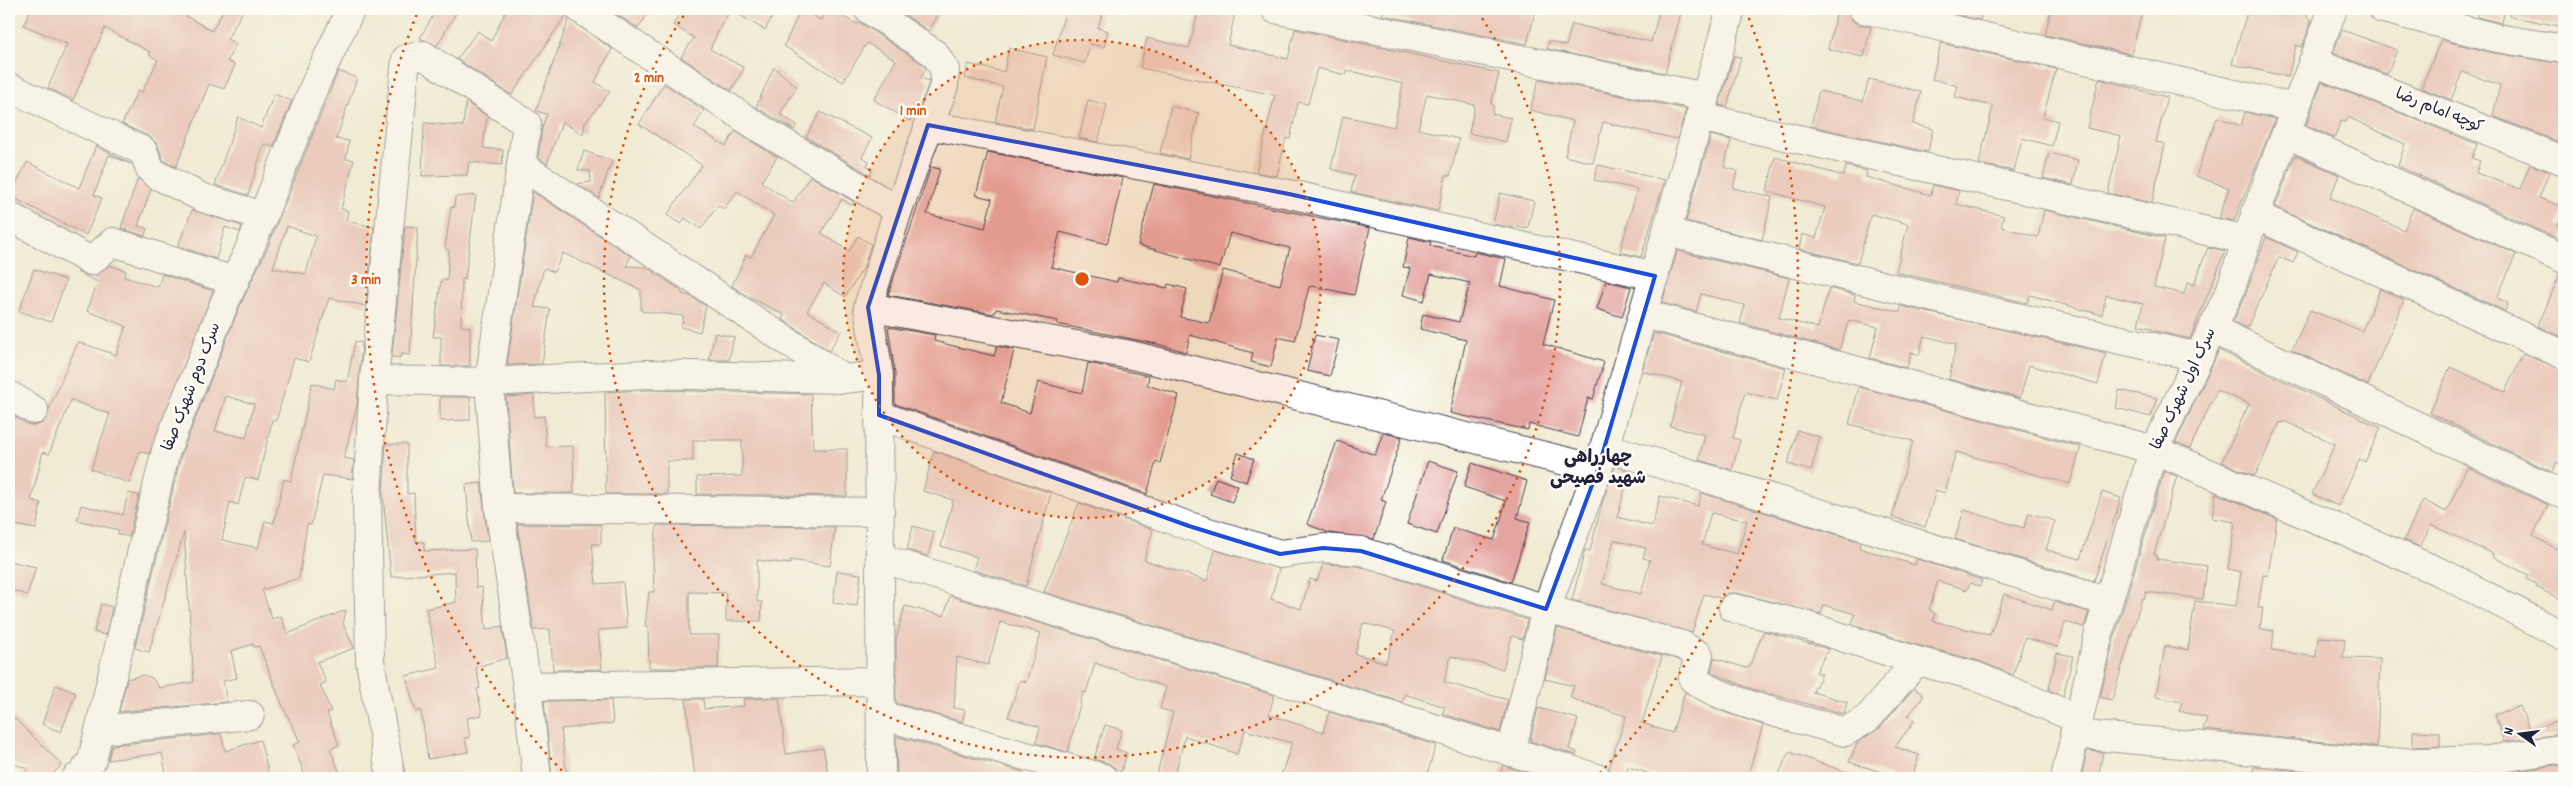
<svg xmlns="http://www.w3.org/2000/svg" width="2573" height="787" viewBox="0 0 2573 787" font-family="Dekko,'Playpen Sans Arabic',sans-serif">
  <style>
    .building { fill: #e4a5a1; fill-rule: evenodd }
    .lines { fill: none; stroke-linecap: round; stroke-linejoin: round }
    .minor-casing { stroke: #414052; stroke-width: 30 }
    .minor { stroke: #fff; stroke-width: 28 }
    .marked { fill: none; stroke: #1d4ed8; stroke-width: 4; stroke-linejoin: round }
    .ring { fill: none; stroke: #de560e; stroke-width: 2.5; stroke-dasharray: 2.5 5 }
    .labels { text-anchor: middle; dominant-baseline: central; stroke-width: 5; stroke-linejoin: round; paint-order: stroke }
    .street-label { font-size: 16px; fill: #22223b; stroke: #fdfcf7 }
    .neighbourhood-label { font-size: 18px; font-weight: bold; fill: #22223b; stroke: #fdfcf7 }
    .centre { fill: #de560e; stroke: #fdfcf7; stroke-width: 2.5 }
    .ring-label { font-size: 15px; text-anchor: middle; font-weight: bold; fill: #de560e; stroke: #fdfcf7; stroke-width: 5; stroke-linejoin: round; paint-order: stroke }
  </style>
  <rect width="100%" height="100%" fill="#fdfcf7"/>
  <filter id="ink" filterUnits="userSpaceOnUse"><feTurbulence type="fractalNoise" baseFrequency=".02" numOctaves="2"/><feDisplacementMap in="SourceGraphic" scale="10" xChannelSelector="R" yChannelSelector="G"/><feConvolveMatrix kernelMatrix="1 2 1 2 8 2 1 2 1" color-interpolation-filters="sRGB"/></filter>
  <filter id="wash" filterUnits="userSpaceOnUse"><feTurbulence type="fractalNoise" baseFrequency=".0096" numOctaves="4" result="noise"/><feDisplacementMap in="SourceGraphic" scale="20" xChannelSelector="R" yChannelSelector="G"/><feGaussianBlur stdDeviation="1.12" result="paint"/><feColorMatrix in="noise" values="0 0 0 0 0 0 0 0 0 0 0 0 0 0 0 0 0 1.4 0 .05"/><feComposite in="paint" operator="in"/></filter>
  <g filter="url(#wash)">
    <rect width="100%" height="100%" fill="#f1ebd3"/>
    <g id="blocks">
      <g class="building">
        <path d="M31,9H190L186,16L212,31L224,9H244L227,39L236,44L227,61L235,65L224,89L209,84L176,167L163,160L158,145L150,137L122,124L138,90L142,92L158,60L149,55L150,52L105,28L73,100L48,88L67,44L24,25Z"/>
        <path d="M437,9H458L437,46L420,38Z"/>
        <path d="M507,9H564L566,15L512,95L457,59L478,31L491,41Z"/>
        <path d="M608,9H651L638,28Z"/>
        <path d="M682,9H777L765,30L731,10L723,21L710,49L744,68L731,91L681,57L694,38L673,25Z"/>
        <path d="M801,9L821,20L825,9L858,24L859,22L924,65L926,69L921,78L929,81V83L919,109L910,121L874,100L896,60L867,43L843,82L784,46Z"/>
        <path d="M896,9H942L929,31Z"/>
        <path d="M1066,9H1104L1098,28L1108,31L1104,47L1090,44L1085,63L1053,55Z"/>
        <path d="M1199,9H1236L1228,45L1288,59L1295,29L1499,73L1491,104L1494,105L1492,114L1511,118L1506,142L1469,133L1475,105L1427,94L1418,129L1459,139L1450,176L1446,175L1438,211L1351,192L1355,175L1331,169L1343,116L1394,127L1403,84L1347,70L1346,75L1317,68L1308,104L1298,102L1290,139L1286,138L1277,176L1256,172L1275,95L1140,68L1147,38L1189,48Z"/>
        <path d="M1384,9H1536L1527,44L1382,15Z"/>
        <path d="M1660,9H1682L1665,73L1547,49L1549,41L1566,46L1572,24L1651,42Z"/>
        <path d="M1932,9H1983L1980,20Z"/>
        <path d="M2051,9H2143L2131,54L2045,35Z"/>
        <path d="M2248,9H2309L2307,18L2312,20L2302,47L2296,45L2288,77L2232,64Z"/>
        <path d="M2479,9H2505L2502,23L2477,17Z"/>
        <path d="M2510,9H2552L2564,11V27L2509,16Z"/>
        <path d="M1837,10L1848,12L1852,20L1859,24L1871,27L1864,57L1828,49Z"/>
        <path d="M569,19L612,49L595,82L610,92L585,123L583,134L562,122L547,164L538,157L542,128L547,114L536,111Z"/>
        <path d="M2342,30L2397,50L2387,74L2333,53Z"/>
        <path d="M2441,40L2494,53L2564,64V144L2493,116L2500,85L2462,72L2451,100L2421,88Z"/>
        <path d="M1941,43L2056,69L2043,117L2058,121L2052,146L2022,138L2014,171L1979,164L1993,106L1955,97L1958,86L1932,79Z"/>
        <path d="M1009,48L1047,57L1033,129L995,122L1003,87L965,78L968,64L1004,72Z"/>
        <path d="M1734,56L1741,57L1727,107L1719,105Z"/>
        <path d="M774,67L797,87L780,114L797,125L794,130L756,107Z"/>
        <path d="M338,71L357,78L336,139L349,141L346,159L354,160L341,209L348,211L346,221L374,227L366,306L329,298L309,362L294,358L276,421L272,420L258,480L245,477L238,505L230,502L222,540L258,548L265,521L274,523L284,479L291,481L312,383L334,389L336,379L347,382L355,341L362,343L357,405L344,458L354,460L352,479L323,475L311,525L307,524L299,578L262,590L272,619L281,616L287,634L346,610L343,624L354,648L317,662L326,682L320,685L331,711L327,713L339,745L330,749L342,778H306L293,745L300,742L281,702L259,646L254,647L253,644L231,651L237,678L223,681L227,702L119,712L127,679L143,675L152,678L159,688L194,682L184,532L149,652L135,648L181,455L238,310L267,249ZM287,226L316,236L306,274L273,268ZM226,396L254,404L246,438L215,431Z"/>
        <path d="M1539,79L1686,109L1677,139L1603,122L1593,163L1565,156L1573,121L1530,110Z"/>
        <path d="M1869,79L1921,92L1913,124L1933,129L1928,152L1811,126L1819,91L1863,101Z"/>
        <path d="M2099,79L2167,97L2156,142L2165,144L2152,203L2108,193L2121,136L2087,128Z"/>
        <path d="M2322,82L2477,144L2472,158L2480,161L2476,173L2520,189L2530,164L2549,172L2539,198L2564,207L2557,226L2564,229L2561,240L2398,166L2405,144L2348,117L2346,122L2341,121L2334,138L2306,125Z"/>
        <path d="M664,84L704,110L694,127L726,146L735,131L777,157L761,182L793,203L810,176L854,202L852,205L842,199L821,233L849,251L858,236L871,244L864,267L845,297L824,283L807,311L841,332L829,351L782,319L784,315L751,298L732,286L746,255L751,257L774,215L737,191L724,209L718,205L701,229L685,218L681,224L667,215L702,165L639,124Z"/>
        <path d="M274,94L292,101L273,147L264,144L248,195L215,185L238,117L261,128Z"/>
        <path d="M1088,100L1107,105L1098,142L1079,138Z"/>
        <path d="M466,102L487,116L483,148L503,150L502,165L469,162L467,175L422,176L424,123L463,126Z"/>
        <path d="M1171,106L1199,113L1188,159L1160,153Z"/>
        <path d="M820,112L872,138L862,157L869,161L867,166L873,169L870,175L806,137Z"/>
        <path d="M2245,112L2275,119L2234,221L2219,218L2229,188L2196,176L2217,117L2241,126Z"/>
        <path d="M1711,135L1731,140L1724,167L1737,171L1733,188L1772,197L1762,240L1686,221Z"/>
        <path d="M96,146L131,164L109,155L94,195L102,198L86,235L10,196L27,162L79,188Z"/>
        <path d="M584,151L612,161L599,198L577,184L591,182L590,171L578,170Z"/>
        <path d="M988,152L1123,178L1107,244L1060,232L1051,267L1117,282L1118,278L1167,288L1168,284L1187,289L1180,317L1209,323L1223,270L1280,285L1290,248L1230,233L1220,268L1138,245L1154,184L1370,228L1354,295L1312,286L1309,287L1295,341L1278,337L1271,367L1251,362L1253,353L1190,335L1186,352L1157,344L1057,324L1058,321L996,309L994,314L888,295L931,167L940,169L927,214L985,228L992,199L976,195Z"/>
        <path d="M2049,153L2078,160L2073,185L2043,178Z"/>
        <path d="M2295,155L2339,175L2330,198L2404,230L2413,208L2516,254L2497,298L2508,303L2505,311L2275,207Z"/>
        <path d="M1775,157L1844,176L1846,166L1867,171L1866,177L1931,195L1933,185L1959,191L1956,204L2004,216L2001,227L2038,237L2044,210L2165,238L2154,287L2184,294L2188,282L2194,285L2208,247L2225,251L2190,339L2151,330V328L2138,325L2143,304L2106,295L2102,315L2030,295L2027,303L1896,272L1908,224L1871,214L1858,263L1799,249L1802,234L1816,238L1825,207L1767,191Z"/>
        <path d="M1598,165L1665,180L1641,257L1620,252L1637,189L1594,180Z"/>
        <path d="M138,178L151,189L138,226L147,228L145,236L121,228Z"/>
        <path d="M533,192L631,256L626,266L646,267L682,291V294L690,296L706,306L700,332L681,327L684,316L641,311V290L563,253L554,272L544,268L534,307L550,309L542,364L507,365Z"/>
        <path d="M1500,193L1534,201L1528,228L1515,226L1514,228L1493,224Z"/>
        <path d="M476,195L465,279H462L461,326L470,327V366H441V337H433L441,281L447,280L449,250L445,249L451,207L454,208L455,197Z"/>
        <path d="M192,210L242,226L240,232L225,227L216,259L178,246Z"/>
        <path d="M405,226L418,227L410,355L401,354L400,358L392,357Z"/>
        <path d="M1409,237L1431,242L1430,246L1474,256L1475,252L1506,259L1500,286L1554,300L1543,344L1604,362L1593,399L1588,398L1578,437L1529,424L1528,430L1450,413L1466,340L1420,329L1423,314L1459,322L1470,283L1431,274L1424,301L1403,295L1410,268L1403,267Z"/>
        <path d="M2266,237L2298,252L2293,263L2279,257L2247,328L2233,322L2245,296Z"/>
        <path d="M1677,251L1789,278L1779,318L1818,328L1829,288L1855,295L1854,301L1900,312L1901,306L2106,353L2098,384L2029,365L2020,398L1949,379L1956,344L1924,336L1919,355L1911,352L1907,368L1870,358L1878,327L1849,320L1839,350L1740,323L1745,305L1701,294L1696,312L1662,303Z"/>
        <path d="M110,265L126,271L124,277L158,287L162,274L213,291L149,454L140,451L129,483L91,469L110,414L71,400L49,454L43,452L31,500L41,503L36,529L9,524V413L26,424L34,426L43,423L78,342L116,355L126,326L87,311L98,282L77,272L93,276Z"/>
        <path d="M34,269L66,280L51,322L19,311Z"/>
        <path d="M2560,274H2564V338L2538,326Z"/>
        <path d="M1606,281L1631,287L1622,317L1597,309Z"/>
        <path d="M2380,289L2404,300L2368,385L2292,350L2310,310L2362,331Z"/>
        <path d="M888,327L935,335L934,341L994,356L997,346L1014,350L1001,403L1030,413L1038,382L1082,393L1088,363L1149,376L1147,385L1179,395L1160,463L1156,461L1147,494L895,404V373Z"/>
        <path d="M715,333L734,337L729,360H709Z"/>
        <path d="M1654,333L1786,368L1777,400L1745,392L1733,438L1740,440L1732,470L1699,460L1705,435L1670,426L1682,382L1642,371Z"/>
        <path d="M1315,335L1339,340L1330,376L1307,371Z"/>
        <path d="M2219,350L2381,428L2365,462L2360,459L2338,506L2312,494L2335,444L2284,421L2283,423L2280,422L2255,476L2222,462L2249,404L2217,390L2190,448L2176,442Z"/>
        <path d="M2523,354L2564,370V466L2557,462L2552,472L2430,413L2450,367L2505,392Z"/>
        <path d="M1859,387L2081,447L2070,484L1956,452L1945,493L1936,490L1925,527L1892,517L1913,441L1849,424Z"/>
        <path d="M648,390L811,394L813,449H847V496L697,494V477L742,476V440H693V461H667V494H606L605,392Z"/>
        <path d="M2119,390L2157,398L2151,417L2116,408Z"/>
        <path d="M534,395V417L544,416L546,447L573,446L574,493H513L506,397Z"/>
        <path d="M440,397H470V420L440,421Z"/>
        <path d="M1797,430L1820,437L1811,471L1788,464Z"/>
        <path d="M1383,433L1402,437L1381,500L1386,502L1374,539L1329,533L1307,524L1337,441L1375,455Z"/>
        <path d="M386,444H407V494L414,493L416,542H424V551L475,549L476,588L482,587L486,630L502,626L507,658L476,667L480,688L477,689L482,715L467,718L470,737L465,738L468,752L428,759L421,710L416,712L406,676L439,668L426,609L456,602L455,572L391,577L383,495Z"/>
        <path d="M934,451L1051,493L1026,586L973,570L977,557L941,546L953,500L923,491Z"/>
        <path d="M1238,453L1254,459L1246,482L1230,476Z"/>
        <path d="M1428,461L1458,471L1437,534L1407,524Z"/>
        <path d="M1472,463L1527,481L1517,518L1530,522L1511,582L1443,560L1453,528L1494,540L1500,522L1506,501L1464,487Z"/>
        <path d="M1615,466L1630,471L1617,517L1652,526L1660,496L1698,506L1701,493L1861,542L1859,548L1915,565L1917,559L1982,580L1980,586L1970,583L1967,590L1938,581L1929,610L1935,613L1933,621L1990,635L2004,594L2052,610L2054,602L2089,612L2084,627L2065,622L2058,647L2025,638L2013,675L1979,661L1921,646L1852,624L1855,614L1824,605L1821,614L1737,593H1728L1721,598L1704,594L1692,633L1572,600L1585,550L1590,551L1602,504ZM1711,513L1747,521L1737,554L1702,545ZM1614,540L1646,548L1643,558L1650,560L1641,594L1602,584Z"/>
        <path d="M2467,467L2548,505L2533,536L2564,553V601L2536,587L2537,584L2526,579L2528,575L2492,556L2493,554L2431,525L2420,547L2404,540L2423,500L2446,512Z"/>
        <path d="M2164,471L2177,476L2154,554L2158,556L2157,559L2207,566L2203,599L2146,592L2144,599L2142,598L2112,700L2100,697L2114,639Z"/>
        <path d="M1216,478L1238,486L1232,502L1210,494Z"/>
        <path d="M481,483L488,541L471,542L466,485Z"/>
        <path d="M2102,492L2121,498L2094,581L1955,539L1964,510L2024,528L2029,513L2055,521L2046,550L2080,559Z"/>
        <path d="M128,493L139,495L129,537L118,534L119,530L77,520L81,505L123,515Z"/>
        <path d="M2216,493L2277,519L2268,576L2263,575L2258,608H2263L2260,629L2274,631L2272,650L2316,657L2318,637L2345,639L2343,658L2380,659L2377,747L2203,730L2207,718L2179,711L2182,702L2156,697L2165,646L2188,650L2195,601L2236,606L2241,572L2228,569L2235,522L2212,518Z"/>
        <path d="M1079,503L1153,530L1144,560L1207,581L1215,550L1279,569L1271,599L1301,609L1310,579L1317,581L1323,564L1358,566L1527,620L1523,639L1512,636L1503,669L1451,656L1444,682L1508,700L1500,732L1443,714L1445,707L1405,694L1402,702L1044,592ZM1363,623L1395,631L1386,663L1355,654Z"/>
        <path d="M517,524L601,525V544H592L596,584L623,582L627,628L598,630L602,669L553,670L550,629L534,630Z"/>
        <path d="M657,525L835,527L830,566L790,560V564L757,560V602H762L761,621H726V593L689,592V635H719L718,668H649L648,626H645L649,592H654L653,556Z"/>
        <path d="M913,526L934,532L928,556L907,550Z"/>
        <path d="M9,561L36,567L27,595L9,589Z"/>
        <path d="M837,571L861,574L857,606L833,603Z"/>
        <path d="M950,596L1274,695L1269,715L1323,732L1329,712L1436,745L1426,778H1280L1292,743L1245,730L1237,754L1185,736L1174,778L1157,774L1173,712L1160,709L1166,687L1095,663L1086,693L1083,692L1068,752L1036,743L1040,727L1008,717L1020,680L1026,682L1041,633L1000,622L988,665L957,657L954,708L965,710L962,722L896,703V639L905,606L944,616Z"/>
        <path d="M101,604L112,607L106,635L94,632Z"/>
        <path d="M1557,628L1662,656L1642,723L1672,733L1685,692L1718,710L1763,725L1747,778H1656L1657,776L1628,767L1624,778H1612L1609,768L1626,716L1570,698L1574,686L1545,679Z"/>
        <path d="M1764,631L1828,649L1816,672L1822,674L1813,692L1847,702L1844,714L1749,688L1711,672L1714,658L1746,668L1749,667Z"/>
        <path d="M2057,653L2073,656L2063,696L2049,690Z"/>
        <path d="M56,685L76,693L61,732L42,724Z"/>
        <path d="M1914,688L1924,696L1908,716L1914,721L1895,747L1919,755L1912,778H1890L1891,775L1849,762L1858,742L1880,728Z"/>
        <path d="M779,698L786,754L823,748L829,778H695L686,699H703L704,709L744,706L743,699Z"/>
        <path d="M611,700L613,723L561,729L567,778H552L544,701Z"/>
        <path d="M2520,706L2530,731L2556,722L2560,734L2504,742L2495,715Z"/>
        <path d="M1538,708L1578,719L1569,749L1577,752L1576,755L1530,741Z"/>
        <path d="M9,713L62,765L48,778H19L28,769L9,762Z"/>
        <path d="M1105,725L1122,730L1116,749L1127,753L1121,772L1108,763L1094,759Z"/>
        <path d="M2413,731L2440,732V746L2413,747Z"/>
        <path d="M221,734L225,751L260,740L269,775L256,778H167L162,753L108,760L112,745Z"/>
        <path d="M896,736L1023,772L1021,778H897Z"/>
        <path d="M2087,751L2103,752L2098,778H2081Z"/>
        <path d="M1789,752L1857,776V778H1777Z"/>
        <path d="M1503,765L1507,767L1545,778H1499Z"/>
        <path d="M2557,765L2564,769V778H2523L2519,771Z"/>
        <path d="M2254,767L2376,778H2252Z"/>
      </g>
    </g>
  </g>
  <g filter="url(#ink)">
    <use href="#blocks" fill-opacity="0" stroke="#414052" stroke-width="1"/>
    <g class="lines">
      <defs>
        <g id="minor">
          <path d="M580,9L761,129L898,210"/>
          <path d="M868,9L935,54L945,70L944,86L898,210L868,307L879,375L881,778"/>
          <path d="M1275,9L1706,97"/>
          <path d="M1863,9L2296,108"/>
          <path d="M2383,9L2497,38L2564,49"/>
          <path d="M2313,62L2564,161"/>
          <path d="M9,87L143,151L150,169L157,175L203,198L263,216"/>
          <path d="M1700,117L2247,240"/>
          <path d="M928,125L1289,194L1655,276"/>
          <path d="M2287,134L2564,259"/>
          <path d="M521,165L489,382L499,508L527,686L537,778"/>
          <path d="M2255,215L2564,355"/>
          <path d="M9,216L91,261L113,242L234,281"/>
          <path d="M1667,232L1966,306L2199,357"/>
          <path d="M868,307L1131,355L1598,469"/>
          <path d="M1644,314L2155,450L2442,573L2564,636"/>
          <path d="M2212,329L2564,495"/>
          <path d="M374,380L489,382L648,374L844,379"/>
          <path d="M9,395L34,410"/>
          <path d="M879,415L1189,526L1280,554L1323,548L1361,551L1546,609L1682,645L1699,655L1693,679C1725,703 1804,720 1845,732L1868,718L1917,661"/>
          <path d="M1605,447L2108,602"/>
          <path d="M499,508L880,512"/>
          <path d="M880,558L1597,778"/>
          <path d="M1733,608L1801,624L1917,661L1975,676L2078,719"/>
          <path d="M527,686L881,681"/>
          <path d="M881,715L1103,778"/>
          <path d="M100,730L250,715"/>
          <path d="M2074,734L2383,763L2488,760L2559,749L2564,751"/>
          <path d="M1511,752L1546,609L1598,469L1731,9"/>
          <path d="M76,778L81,776L92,760L166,450L224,304L252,243L316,82L351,9"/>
          <path d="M391,778L370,661L367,496L374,380L406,59L423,55L527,124L521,165L844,379L879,375"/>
          <path d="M2065,778L2100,629L2151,458L2230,291L2255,215L2333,9"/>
        </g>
      </defs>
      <use href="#minor" class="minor-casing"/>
      <use href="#minor" class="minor"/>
    </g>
  </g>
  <path d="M0 0H2573V787H0ZM928,125L1289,194L1655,276L1598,469L1546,609L1361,551L1323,548L1280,554L1189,526L879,415V375L868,307Z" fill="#f1ebd3" fill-opacity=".55" fill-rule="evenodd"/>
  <path class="marked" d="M928,125L1289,194L1655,276L1598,469L1546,609L1361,551L1323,548L1280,554L1189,526L879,415V375L868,307Z"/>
  <circle cx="1082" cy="279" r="239" fill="#de560e" fill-opacity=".12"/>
  <g class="ring">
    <circle cx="1082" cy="279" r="239"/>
    <path d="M1478 12A478 478 0 1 1 686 12"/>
    <path d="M567 776A716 716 0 0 1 418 11M1746 11A716 716 0 0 1 1597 776"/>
  </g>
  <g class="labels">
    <g class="street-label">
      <text transform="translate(2439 111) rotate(22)">کوچه امام رضا</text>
      <text transform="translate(192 387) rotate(-69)">سرک دوم شهرک صفا</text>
      <text transform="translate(2184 389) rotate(-65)">سرک اول شهرک صفا</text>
    </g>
    <g class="neighbourhood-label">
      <text x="1598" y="458">چهارراهی<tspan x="1598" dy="21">شهید فصیحی</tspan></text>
    </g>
  </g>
  <circle cx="1082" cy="279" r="8" class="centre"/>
  <g class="ring-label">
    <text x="649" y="82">2 min</text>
    <text x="913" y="115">1 min</text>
    <text x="366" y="284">3 min</text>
  </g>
  <rect width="2573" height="787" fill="none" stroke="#fdfcf7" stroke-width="30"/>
  <g transform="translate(2520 734) rotate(284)" stroke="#fdfcf7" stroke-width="4" paint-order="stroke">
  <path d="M0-4L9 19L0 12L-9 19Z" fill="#22223b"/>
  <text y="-8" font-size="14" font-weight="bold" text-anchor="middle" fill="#22223b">N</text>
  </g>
</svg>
